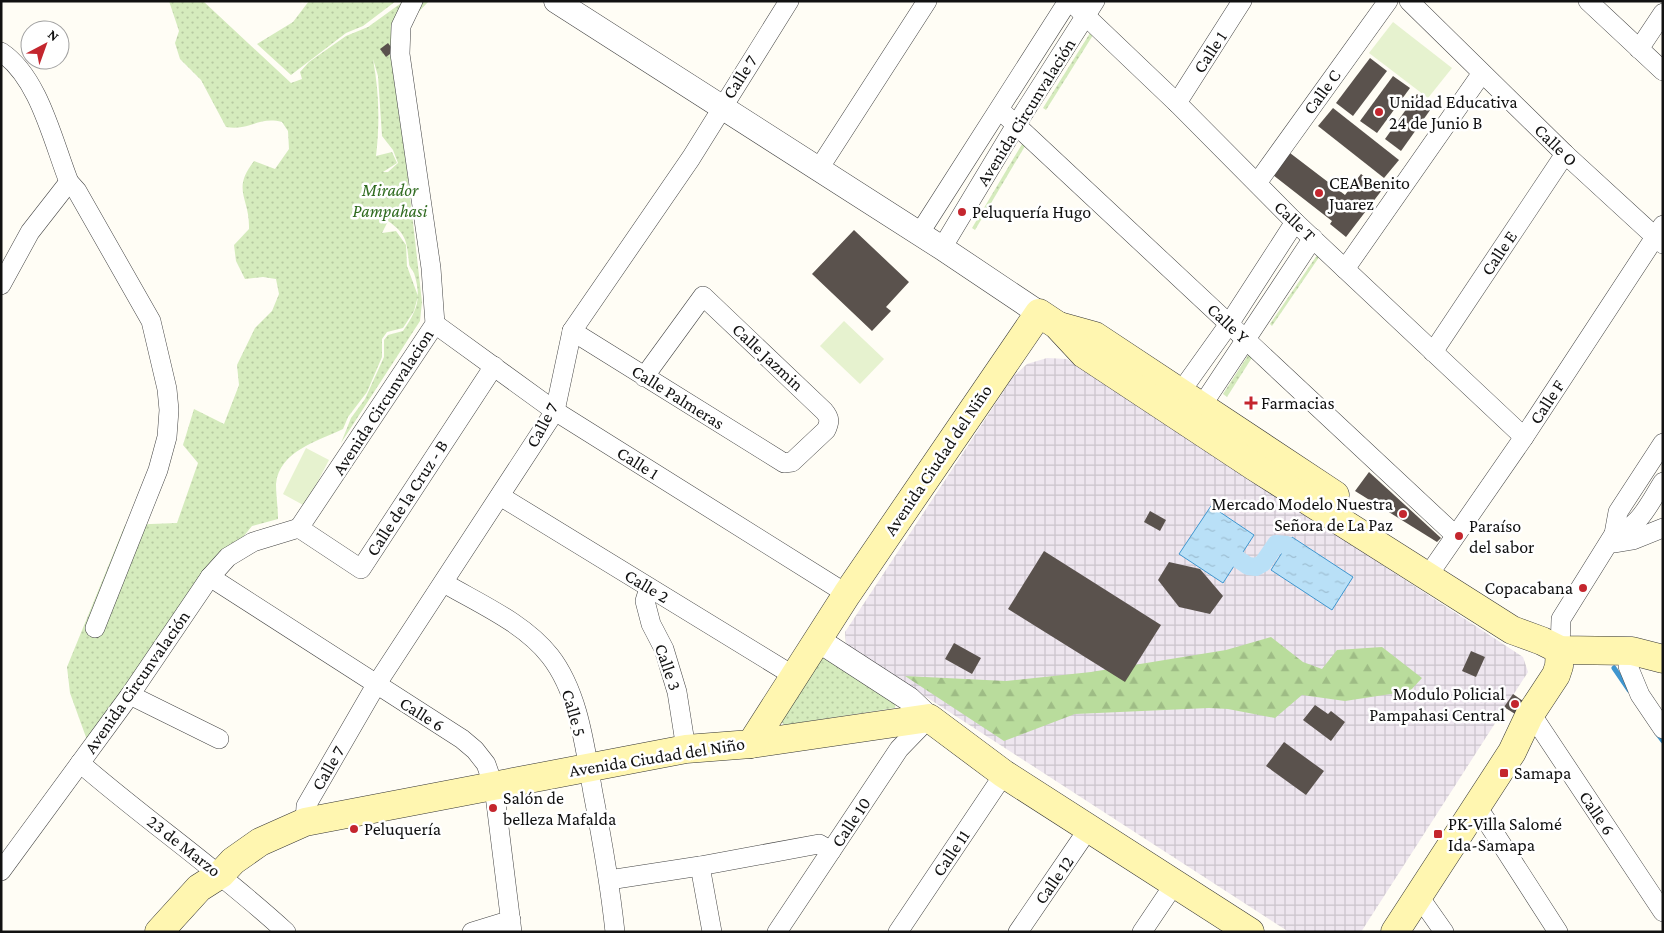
<svg xmlns="http://www.w3.org/2000/svg" width="1664" height="933" viewBox="0 0 1664 933" font-family="'Crimson Pro',serif">
  <style>
    .industrial { fill: url(#industrial-grid) }
    .grass { fill: url(#grass-dots); fill-rule: evenodd }
    .forest { fill: url(#forest-firs) }
    .pitch { fill: #e6f2cf }
    .water { fill: url(#water-ripples); stroke: #3f96cf }
    .lines { fill: none; stroke-linecap: round; stroke-linejoin: round }
    .stream { stroke: #3f96cf; stroke-width: 5 }
    .canal { stroke: #b9e0f7; stroke-width: 18 }
    .building { fill: #5a524d }
    .minor-casing { stroke: #444; stroke-width: 20 }
    .tertiary-casing { stroke: #444; stroke-width: 25 }
    .secondary-casing { stroke: #333; stroke-width: 29 }
    .minor { stroke: #fff; stroke-width: 19 }
    .tertiary { stroke: #fff; stroke-width: 24 }
    .secondary { stroke: #fff6b0; stroke-width: 28 }
    .poi-dot { fill: #c4262e; stroke: #fff; stroke-width: 2 }
    .labels { text-anchor: middle; dominant-baseline: central; stroke-width: 5; stroke-linejoin: round; paint-order: stroke }
    .street-label { font-size: 18px; fill: #111; stroke: #fff }
    .poi-label { font-size: 18px; fill: #111; stroke: #fff; text-anchor: start }
    .park-label { font-size: 18px; font-style: italic; fill: #2f6b1f; stroke: #fff }
  </style>
  <defs>
    <pattern id="industrial-grid" width="8" height="8" patternUnits="userSpaceOnUse" patternTransform="scale(1.25)"><rect width="8" height="8" fill="#eee6ef"/><path d="M0 4h8M4 0v8" fill="none" stroke="#cbc4cc"/></pattern>
    <pattern id="grass-dots" width="8" height="8" patternUnits="userSpaceOnUse" patternTransform="scale(1.25)"><rect width="8" height="8" fill="#d5ebbd"/><path d="M2 2h.1M6 6h.1" fill="none" stroke="#b6c8a1" stroke-width="1.8" stroke-linecap="round"/></pattern>
    <pattern id="forest-firs" width="22" height="20" patternUnits="userSpaceOnUse" patternTransform="scale(1.25)"><rect width="22" height="20" fill="#b9dc9c"/><path d="M5 1l3.5 6h-7zM16 11l3.5 6h-7z" fill="#9ebc85"/></pattern>
    <pattern id="water-ripples" width="26" height="14" patternUnits="userSpaceOnUse" patternTransform="scale(1.25)"><rect width="26" height="14" fill="#b9e0f7"/><path d="M2 4q2-2 4 0t4 0M15 11q2-2 4 0t4 0" fill="none" stroke="#9ebfd3"/></pattern>
  </defs>
  <rect width="100%" height="100%" fill="#fffdf5"/>
  <path class="industrial" d="M1047,358L1067,359L1523,657L1528,672L1361,932H1289L846,645L845,632L1013,377L1027,364Z"/>
  <g class="grass">
    <path d="M169,1H203L291,83L302,79L300,72L309,62L346,36L368,27L404,1H429L403,28L399,99L422,302L420,321L341,443L351,418L365,399L384,357V340L388,335L403,331C417,310 422,299 414,273C412,269 409,267 409,263C407,243 407,234 388,221L382,233L396,231L406,245L407,266L418,296L414,311L403,328L387,332L382,339V357L367,392L348,417L343,429C318,441 279,451 276,484C276,495 278,508 278,519L252,526L175,620L87,740L70,693L67,667L125,525L177,523L198,463L183,445L194,409L224,424L239,385L237,365L255,328L272,311L279,294L276,279L263,277L245,279L236,261L234,245L249,229C250,197 231,191 254,161L275,169L289,149L288,131L282,122C258,116 251,131 226,127L201,80L180,59L175,43L179,31ZM373,59L378,76L382,136L393,150L398,163L388,172H383L397,163L392,152L376,156C380,122 379,92 373,59Z"/>
    <path d="M309,1H396L363,26L346,33L291,75L257,44L293,22Z"/>
    <path d="M1097,22L1100,24L1046,110L1043,108Z"/>
    <path d="M1031,129L1034,131L975,230L972,228Z"/>
    <path d="M1324,245L1326,247L1272,326L1270,324Z"/>
    <path d="M1256,343L1260,345L1227,397L1223,394Z"/>
    <path d="M828,657L896,702L895,708L784,725L781,721L822,658Z"/>
  </g>
  <path class="forest" d="M1271,637L1303,662L1322,669L1337,650L1382,647L1422,678L1410,691L1345,701L1302,695L1275,718L1228,709L1209,708L1075,714L1004,741L905,676L1006,681L1091,672L1226,650Z"/>
  <g class="pitch">
    <path d="M1393,22L1452,68L1428,98L1369,53Z"/>
    <path d="M844,321L884,359L860,384L820,346Z"/>
    <path d="M306,448L329,460L305,506L283,494Z"/>
  </g>
  <g class="water">
    <path d="M1211,506L1254,535L1223,583L1179,554Z"/>
    <path d="M1292,537L1353,577L1332,610L1271,570Z"/>
  </g>
  <g class="lines">
    <g class="stream">
      <path d="M1614,668L1629,690"/>
      <path d="M1657,733L1663,741"/>
    </g>
    <path class="canal" d="M1238,559L1248,566L1256,567L1263,563L1276,544L1287,545"/>
  </g>
  <g class="building">
    <path d="M388,43L394,51L386,57L380,49Z"/>
    <path d="M1370,58L1387,71L1353,116L1336,103Z"/>
    <path d="M1393,76L1410,88L1377,133L1360,121Z"/>
    <path d="M1417,94L1433,106L1401,151L1385,139Z"/>
    <path d="M1333,108L1399,160L1384,178L1318,126Z"/>
    <path d="M1290,153L1345,195L1361,174L1382,190L1346,237L1330,224L1332,221L1273,175Z"/>
    <path d="M854,230L909,282L886,307L891,311L872,331L812,274Z"/>
    <path d="M1369,472L1441,538L1437,542L1355,491Z"/>
    <path d="M1150,511L1166,520L1160,531L1144,522Z"/>
    <path d="M1044,551L1161,625L1125,682L1008,609Z"/>
    <path d="M1169,562L1200,569L1223,596L1210,614L1179,607L1158,580Z"/>
    <path d="M954,643L981,658L972,674L945,659Z"/>
    <path d="M1471,651L1485,657L1476,677L1462,671Z"/>
    <path d="M1513,694L1523,701L1515,714L1504,707Z"/>
    <path d="M1315,705L1328,714L1331,711L1345,722L1331,741L1303,720Z"/>
    <path d="M1284,742L1324,771L1306,795L1266,766Z"/>
  </g>
  <g class="lines">
    <defs>
      <g id="minor">
        <path d="M1070,1L1177,103L1295,222L1524,437"/>
        <path d="M1409,1L1565,154L1663,244"/>
        <path d="M1588,1L1663,71"/>
        <path d="M1639,49L1663,13"/>
        <path d="M1,52C39,77 53,142 69,182L77,191L151,321L167,389L169,410L167,437L158,470L95,628"/>
        <path d="M1177,103L1242,1"/>
        <path d="M1000,110L1455,535"/>
        <path d="M818,170L927,1"/>
        <path d="M1257,183L1388,1"/>
        <path d="M919,234L1068,1"/>
        <path d="M942,248L1016,125L1095,1"/>
        <path d="M1345,269L1482,73"/>
        <path d="M1,285L30,232L69,182"/>
        <path d="M435,324L555,411L847,594"/>
        <path d="M572,331L784,463L792,462L826,430C830,422 830,418 824,411L703,296L644,377"/>
        <path d="M1433,352L1565,154"/>
        <path d="M1174,401L1229,324L1295,222"/>
        <path d="M1195,416L1313,238"/>
        <path d="M500,496L794,676"/>
        <path d="M299,528L435,324L431,268L400,54L401,26L413,1"/>
        <path d="M299,528L361,569L494,366"/>
        <path d="M1614,534C1639,529 1650,502 1663,482"/>
        <path d="M1615,543L1633,540L1663,528"/>
        <path d="M210,577L462,739L475,750L486,764L494,787L512,932"/>
        <path d="M1427,577L1524,437L1663,225"/>
        <path d="M444,583C480,604 524,623 550,656C579,693 585,748 593,793C602,839 610,885 615,932"/>
        <path d="M649,588L645,601L651,624L664,649L677,692L686,749"/>
        <path d="M1560,650L1561,619L1614,534L1618,512L1663,443"/>
        <path d="M1632,651L1628,666L1640,695L1663,729"/>
        <path d="M130,695L219,739"/>
        <path d="M1529,716L1536,721L1663,912"/>
        <path d="M80,763C147,821 220,871 286,932"/>
        <path d="M1474,810L1484,817L1558,932"/>
        <path d="M305,822L306,806L376,685L555,411L572,331L691,158L789,1"/>
        <path d="M700,866L712,932"/>
        <path d="M1,871L130,695L210,577L228,557L253,542L299,528"/>
        <path d="M609,880L700,866L819,844L831,851"/>
        <path d="M1416,899L1425,905L1444,932"/>
        <path d="M472,932L511,920"/>
        <path d="M777,932L899,749L929,718"/>
        <path d="M898,932L1004,774"/>
        <path d="M1018,932L1089,828"/>
        <path d="M1142,932L1175,883"/>
      </g>
      <g id="tertiary">
        <path d="M556,1L942,248L1039,313"/>
        <path d="M818,640L909,699L929,718"/>
      </g>
      <g id="secondary">
        <path d="M1059,326L1095,336L1335,495"/>
        <path d="M751,744L929,718L1004,774L1250,932"/>
        <path d="M159,932L199,888L221,874L233,861L260,842L305,822L686,749L751,744L847,594L1039,313L1057,325L1084,354L1255,467L1512,630L1542,641L1560,650L1632,651L1663,659"/>
        <path d="M1395,932L1512,752L1529,716L1556,675L1559,666L1560,650"/>
      </g>
    </defs>
    <use href="#minor" class="minor-casing"/>
    <use href="#tertiary" class="tertiary-casing"/>
    <use href="#secondary" class="secondary-casing"/>
    <use href="#minor" class="minor"/>
    <use href="#tertiary" class="tertiary"/>
    <use href="#secondary" class="secondary"/>
  </g>
  <g class="poi-dot">
    <circle cx="1379" cy="112" r="5"/>
    <circle cx="1319" cy="193" r="5"/>
    <circle cx="962" cy="212" r="5"/>
    <path d="M1248.5 395.5h5v5h5v5h-5v5h-5v-5h-5v-5h5z"/>
    <circle cx="1403" cy="514" r="5"/>
    <circle cx="1459" cy="536" r="5"/>
    <circle cx="1583" cy="588" r="5"/>
    <circle cx="1515" cy="704" r="5"/>
    <rect x="1499" y="768" width="10" height="10" rx="2.5"/>
    <circle cx="493" cy="808" r="5"/>
    <circle cx="354" cy="829" r="5"/>
    <rect x="1433" y="829" width="10" height="10" rx="2.5"/>
  </g>
  <g class="labels">
    <g class="street-label">
      <text transform="translate(1210 52) rotate(-57)">Calle 1</text>
      <text transform="translate(740 77) rotate(-57)">Calle 7</text>
      <text transform="translate(1322 92) rotate(-54)">Calle C</text>
      <text transform="translate(1026 112) rotate(-58)">Avenida Circunvalación</text>
      <text transform="translate(1556 145) rotate(44)">Calle O</text>
      <text transform="translate(1295 221) rotate(44)">Calle T</text>
      <text transform="translate(1499 253) rotate(-56)">Calle E</text>
      <text transform="translate(1228 323) rotate(43)">Calle Y</text>
      <text transform="translate(768 357) rotate(43)">Calle Jazmin</text>
      <text transform="translate(678 397) rotate(32)">Calle Palmeras</text>
      <text transform="translate(383 402) rotate(-57)">Avenida Circunvalacion</text>
      <text transform="translate(1547 402) rotate(-57)">Calle F</text>
      <text transform="translate(542 425) rotate(-62)">Calle 7</text>
      <text transform="translate(938 460) rotate(-56)">Avenida Ciudad del Niño</text>
      <text transform="translate(638 463) rotate(32)">Calle 1</text>
      <text transform="translate(407 498) rotate(-57)">Calle de la Cruz - B</text>
      <text transform="translate(647 586) rotate(31)">Calle 2</text>
      <text transform="translate(668 667) rotate(71)">Calle 3</text>
      <text transform="translate(137 682) rotate(-55)">Avenida Circunvalación</text>
      <text transform="translate(574 713) rotate(74)">Calle 5</text>
      <text transform="translate(422 714) rotate(32)">Calle 6</text>
      <text transform="translate(657 757) rotate(-9)">Avenida Ciudad del Niño</text>
      <text transform="translate(328 768) rotate(-60)">Calle 7</text>
      <text transform="translate(1597 813) rotate(56)">Calle 6</text>
      <text transform="translate(851 822) rotate(-56)">Calle 10</text>
      <text transform="translate(184 846) rotate(38)">23 de Marzo</text>
      <text transform="translate(951 853) rotate(-56)">Calle 11</text>
      <text transform="translate(1054 880) rotate(-55)">Calle 12</text>
    </g>
    <g class="poi-label">
      <text x="1389" y="102">Unidad Educativa<tspan x="1389" dy="21">24 de Junio B</tspan></text>
      <text x="1329" y="183">CEA Benito<tspan x="1329" dy="21">Juarez</tspan></text>
      <text x="972" y="212">Peluquería Hugo</text>
      <text x="1261" y="403">Farmacias</text>
      <text x="1393" y="504" text-anchor="end">Mercado Modelo Nuestra<tspan x="1393" dy="21">Señora de La Paz</tspan></text>
      <text x="1469" y="526">Paraíso<tspan x="1469" dy="21">del sabor</tspan></text>
      <text x="1573" y="588" text-anchor="end">Copacabana</text>
      <text x="1505" y="694" text-anchor="end">Modulo Policial<tspan x="1505" dy="21">Pampahasi Central</tspan></text>
      <text x="1514" y="773">Samapa</text>
      <text x="503" y="798">Salón de<tspan x="503" dy="21">belleza Mafalda</tspan></text>
      <text x="1448" y="824">PK-Villa Salomé<tspan x="1448" dy="21">Ida-Samapa</tspan></text>
      <text x="364" y="829">Peluquería</text>
    </g>
    <g class="park-label">
      <text x="390" y="190">Mirador<tspan x="390" dy="21">Pampahasi</tspan></text>
    </g>
  </g>
  <rect width="1664" height="933" fill="none" stroke="#111111" stroke-width="5"/>
  <g transform="translate(45 45) rotate(41)"><circle r="24" fill="#ffffff" stroke="#a0a0a0"/>
  <path d="M0-4L9 19L0 12L-9 19Z" fill="#c4262e"/>
  <text y="-8" font-size="14" font-weight="bold" text-anchor="middle" fill="#111111">N</text>
  </g>
</svg>
